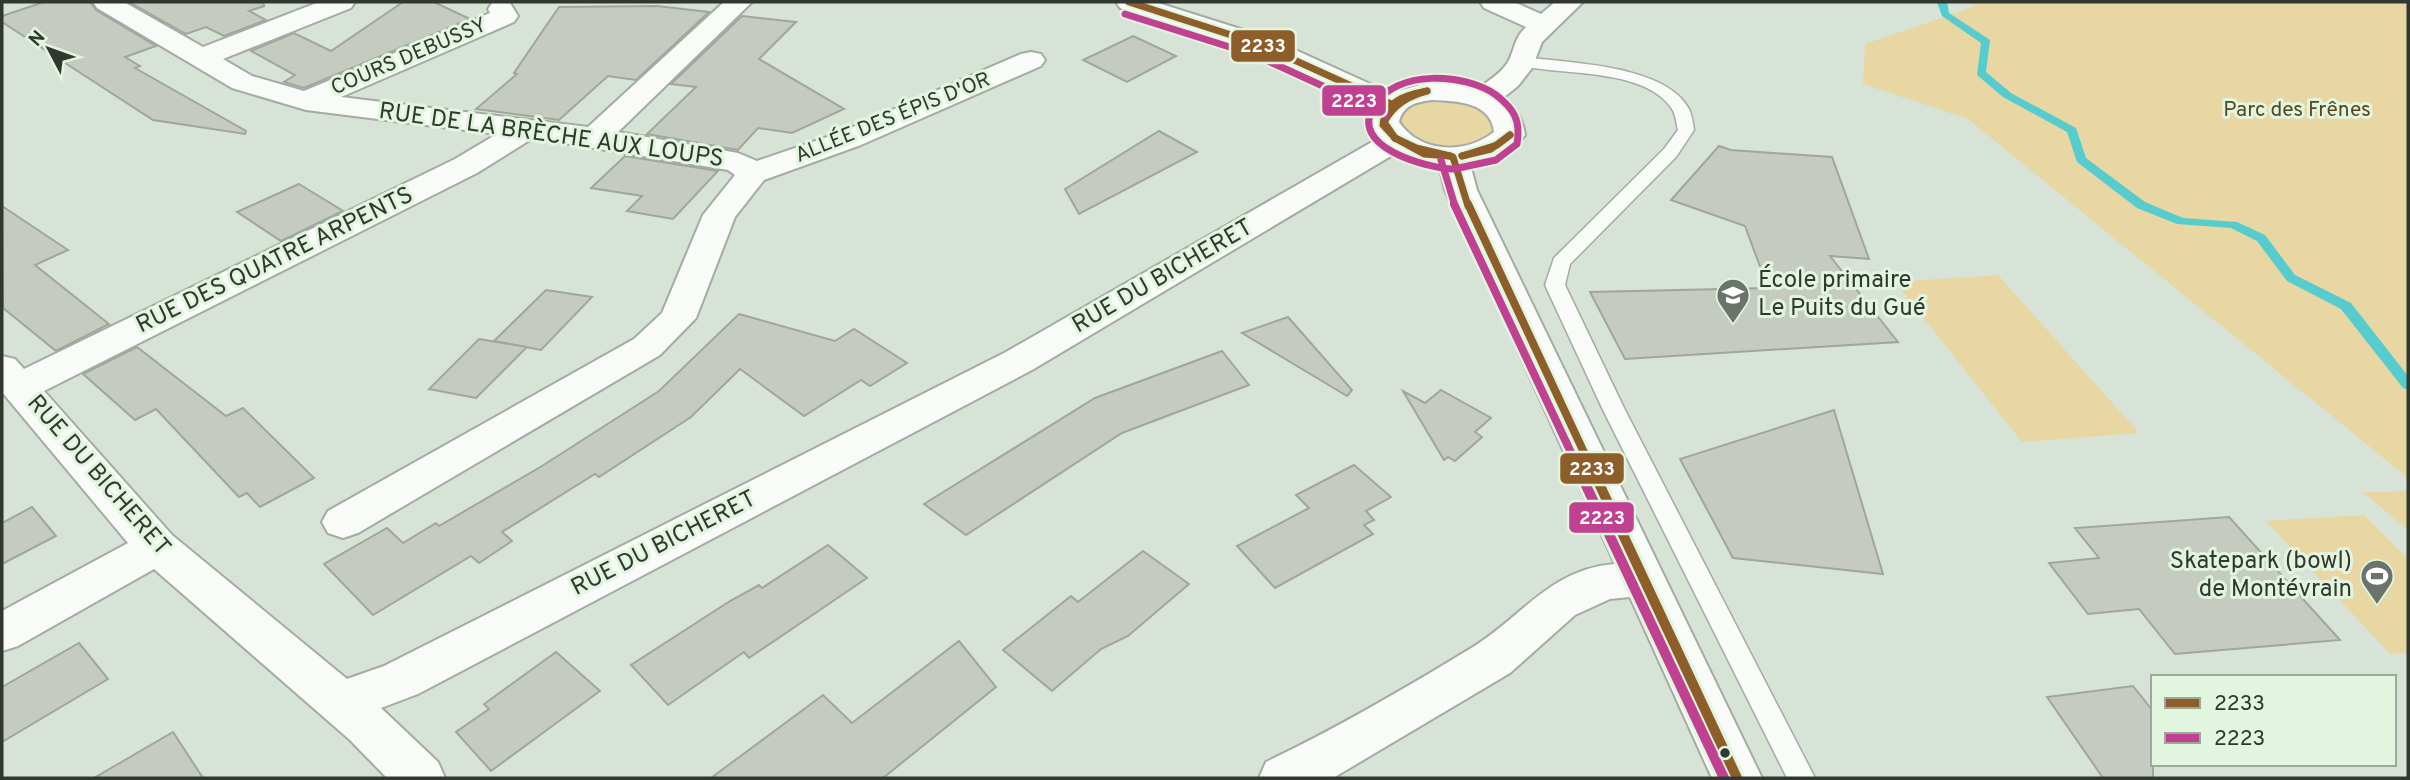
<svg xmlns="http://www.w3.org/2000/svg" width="2410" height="780" viewBox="0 0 2410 780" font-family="Overpass,sans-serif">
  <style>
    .green { fill: #e8d6a3 }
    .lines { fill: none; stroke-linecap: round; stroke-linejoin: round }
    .stream { fill: #56ccce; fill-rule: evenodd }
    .building { fill: #c6cbc1; stroke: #a0a69c; stroke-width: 2 }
    .service-casing { stroke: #a3aba2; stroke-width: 3 }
    .minor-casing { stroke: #a3aba2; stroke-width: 4 }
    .service { fill: #f9fbf9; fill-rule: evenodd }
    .minor { fill: #f9fbf9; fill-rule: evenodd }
    .bus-1-far2-casing { stroke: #e1f5df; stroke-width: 11 }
    .bus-1-far1-casing { stroke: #e1f5df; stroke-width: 13 }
    .bus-1-casing { stroke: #e1f5df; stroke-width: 16 }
    .bus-2-far2-casing { stroke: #e1f5df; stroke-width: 11 }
    .bus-2-far1-casing { stroke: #e1f5df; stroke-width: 13 }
    .bus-2-casing { stroke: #e1f5df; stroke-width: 16 }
    .bus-1-far2 { stroke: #8d5e2a; stroke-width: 7 }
    .bus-1-far1 { stroke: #8d5e2a; stroke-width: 8 }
    .bus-1 { stroke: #8d5e2a; stroke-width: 10 }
    .bus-2-far2 { stroke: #c04191; stroke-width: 7 }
    .bus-2-far1 { stroke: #c04191; stroke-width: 8 }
    .bus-2 { stroke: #c04191; stroke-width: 10 }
    .bus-dot { fill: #313830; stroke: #e1f5df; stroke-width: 2.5 }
    .labels { text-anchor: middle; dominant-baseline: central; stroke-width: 6; stroke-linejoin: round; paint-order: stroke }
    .far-street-label { font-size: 21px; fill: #313830; stroke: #e1f5df }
    .far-park-label { font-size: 21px; fill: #58461f; stroke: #e1f5df }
    .street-label { font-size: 24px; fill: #313830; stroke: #e1f5df }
    .poi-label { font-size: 24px; fill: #313830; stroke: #e1f5df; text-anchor: start }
    .line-badge { stroke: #e1f5df; stroke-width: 2.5 }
    .badge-label { font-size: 19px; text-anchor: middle; font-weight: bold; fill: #fff }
  </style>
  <rect width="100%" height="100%" fill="#d8e3d7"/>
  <g class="green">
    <path d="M1966,2H2408V478L1968,119L1863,84L1865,44L1976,6Z"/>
    <path d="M1444,99L1476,105L1496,120L1494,137C1461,153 1427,154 1401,124C1402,103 1426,100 1444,99Z"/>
    <path d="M1998,275L2139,433L2022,442L1895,282Z"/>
    <path d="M2408,491V530L2363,492Z"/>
    <path d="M2364,515L2408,559V653L2390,654L2266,521Z"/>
  </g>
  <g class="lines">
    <path class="stream" d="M1937,2H1947L1949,13L1990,40L1986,72L2011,93L2076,128L2086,158L2145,202L2183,218L2237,222L2265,235L2295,275L2351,303L2408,376V390L2403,388L2341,309L2287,281L2257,241L2231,228L2177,224L2137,208L2077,162L2067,132L2003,97L1977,75L1981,43L1942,16Z"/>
  </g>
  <g class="building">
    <path d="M44,2H90L96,10L156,46L125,57L140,66L135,68L246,131L245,134L153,120L2,22V16Z"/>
    <path d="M129,2H263L264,6L249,11L266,20L224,36L206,27L186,34Z"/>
    <path d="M403,2H434L470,19L304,88L284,82L295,75L251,51L294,33L331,51Z"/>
    <path d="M657,6L709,12L636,80L608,76L559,120L476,109L517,74L514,73L559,7Z"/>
    <path d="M742,16L796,22L759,59L844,109L792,133L758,128L738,150L647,134L696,87L671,84Z"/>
    <path d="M1133,36L1176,56L1127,82L1083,60Z"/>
    <path d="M1159,131L1197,152L1079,214L1065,189Z"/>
    <path d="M1719,146L1731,150L1832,157L1869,259L1830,256L1898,342L1625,359L1590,292L1768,288L1745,226L1671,200Z"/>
    <path d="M625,156L718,171L673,219L627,211L642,196L591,188Z"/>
    <path d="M299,184L343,211L281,241L237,212Z"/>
    <path d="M2,206L68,250L35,265L109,324L56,351L3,308Z"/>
    <path d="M546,290L592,297L541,350L494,341Z"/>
    <path d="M739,314L835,341L854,329L907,363L870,386L861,380L804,416L740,369L691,417L599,477L595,474L502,532L512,541L479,563L471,556L373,615L324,564L387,528L403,543L436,523L439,526L542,466L659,391Z"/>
    <path d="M1288,317L1352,390L1347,396L1242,333Z"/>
    <path d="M479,339L527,347L476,398L429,389Z"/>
    <path d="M137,347L226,416L243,408L314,478L260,507L247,493L239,497L156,409L135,420L83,374Z"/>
    <path d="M1222,351L1249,385L1122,433L966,535L924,504L1095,398Z"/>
    <path d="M1441,390L1491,418L1475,432L1482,437L1455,461L1448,457L1444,460L1403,391L1425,403Z"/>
    <path d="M1834,410L1883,574L1733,558L1680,459Z"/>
    <path d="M1354,465L1391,497L1366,511L1374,520L1364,525L1373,534L1275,588L1237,546L1309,508L1296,495Z"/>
    <path d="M32,507L56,536L2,564V523Z"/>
    <path d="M2229,517L2340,640L2175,654L2139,609L2088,614L2049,563L2099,558L2075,528Z"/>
    <path d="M828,545L867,578L749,658L744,652L668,705L631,665L730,601L759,585L762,588Z"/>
    <path d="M1143,551L1189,584L1128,636L1101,649L1052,691L1003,650L1071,596L1078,602Z"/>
    <path d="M959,641L996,687L883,778H711L823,695L852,723Z"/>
    <path d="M79,643L108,679L2,742V687Z"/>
    <path d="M556,652L600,691L491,771L456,732L489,709L484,704Z"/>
    <path d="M2133,686L2153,711V778H2103L2047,697Z"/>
    <path d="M173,732L203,778H94Z"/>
  </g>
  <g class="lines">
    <defs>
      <path id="service" d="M1522,57C1567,63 1665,64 1689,109C1692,115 1693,123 1694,130L1676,157L1570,264L1565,285L1625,410L1815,778H1787L1603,410L1545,285L1554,258L1664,149L1678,130C1676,123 1676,115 1672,109C1645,67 1560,76 1517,65L1514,62Z"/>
      <path id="minor" d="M93,2H124L203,47L319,2H355L351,8L223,59L252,76L304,91L490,13L488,9L492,3H510L518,16L514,22L341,97L588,127L724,2H752L618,132L738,153L757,161L839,133L1021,54L1031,52L1041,54L1045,60L1041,66L861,145L764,180L735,217L696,318L660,355L358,533L343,538L328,533L322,522L328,511L634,339L662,313L703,215L735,175L728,170L533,138L477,173L44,391L172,535L347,679L384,666L1006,352L1379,138L1369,122L1375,108L1249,50L1120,8L1116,2H1155L1269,38L1390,93L1432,82L1478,88C1489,81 1501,73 1508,62C1515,49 1514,38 1526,27L1484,8L1480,2H1514L1541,14L1555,2H1583L1542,42L1532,68L1518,86L1503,98C1516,108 1523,119 1525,135C1512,153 1491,159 1470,164L1477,190L1762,778H1712L1630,597L1610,599L1575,615L1510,673L1333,778H1259L1266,762C1337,728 1406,688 1473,647C1522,617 1550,569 1615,564L1445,190L1439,165L1396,153L1032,370L418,694L381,708L438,762L445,778H387L350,740L154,569L18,646L2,651V611L128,543L2,392V356L15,359L24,369L455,159L497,134L306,110L232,88L97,8ZM1432,100C1457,101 1491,102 1494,132C1466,154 1421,154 1399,122C1403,105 1416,102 1432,100Z"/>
    </defs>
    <use href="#service" class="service-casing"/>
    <use href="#minor" class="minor-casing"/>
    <use href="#service" class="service"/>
    <use href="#minor" class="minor"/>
    <defs>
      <g id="bus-1-far2">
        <path d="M1129,2L1259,44L1391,104"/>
        <path d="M1395,138L1416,148L1450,156"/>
        <path d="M1395,138L1424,154L1450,156"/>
        <path d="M1395,138L1383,125C1385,101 1406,95 1427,91"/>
        <path d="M1395,138L1384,122C1394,104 1407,97 1427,91"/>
        <path d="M1462,156L1497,145L1510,135"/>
        <path d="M1462,156L1491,149L1510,135"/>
        <path d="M1453,157L1468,206"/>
      </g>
      <path id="bus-1-far1" d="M1468,204L1588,461"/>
      <path id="bus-1" d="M1588,460L1737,778"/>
      <g id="bus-2-far2">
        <path d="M1125,14L1255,55L1386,115"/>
        <path d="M1441,160L1455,206"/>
        <path d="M1451,169C1425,167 1348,147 1374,106C1396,69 1465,73 1496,95C1514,109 1521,120 1517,144L1496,160L1454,169"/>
      </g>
      <path id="bus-2-far1" d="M1454,204L1575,461"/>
      <path id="bus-2" d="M1574,460L1724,778"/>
    </defs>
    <use href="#bus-1-far2" class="bus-1-far2-casing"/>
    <use href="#bus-1-far1" class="bus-1-far1-casing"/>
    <use href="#bus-1" class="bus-1-casing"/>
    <use href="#bus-2-far2" class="bus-2-far2-casing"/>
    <use href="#bus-2-far1" class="bus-2-far1-casing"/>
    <use href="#bus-2" class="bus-2-casing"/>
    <use href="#bus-1-far2" class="bus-1-far2"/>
    <use href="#bus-1-far1" class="bus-1-far1"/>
    <use href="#bus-1" class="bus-1"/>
    <use href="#bus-2-far2" class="bus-2-far2"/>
    <use href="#bus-2-far1" class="bus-2-far1"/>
    <use href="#bus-2" class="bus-2"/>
  </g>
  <defs>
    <symbol id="school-pin" viewBox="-11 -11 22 30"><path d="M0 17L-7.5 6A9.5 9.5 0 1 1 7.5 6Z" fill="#6b746a" stroke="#e1f5df"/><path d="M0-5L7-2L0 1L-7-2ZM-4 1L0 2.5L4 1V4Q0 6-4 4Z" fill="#fff"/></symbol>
    <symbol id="stadium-pin" viewBox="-11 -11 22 30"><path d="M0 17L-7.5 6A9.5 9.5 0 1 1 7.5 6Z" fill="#6b746a" stroke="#e1f5df"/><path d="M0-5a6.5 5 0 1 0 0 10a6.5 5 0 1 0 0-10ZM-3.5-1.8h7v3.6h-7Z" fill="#fff"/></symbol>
  </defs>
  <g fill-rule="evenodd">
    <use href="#school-pin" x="1714" y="276" width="38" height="52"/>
    <use href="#stadium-pin" x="2358" y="557" width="38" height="52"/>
  </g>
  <circle class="bus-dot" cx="1725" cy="753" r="6"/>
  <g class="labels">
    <g class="far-street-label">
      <text transform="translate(409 57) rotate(-23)">COURS DEBUSSY</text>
      <text transform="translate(893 118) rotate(-22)">ALLÉE DES ÉPIS D'OR</text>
    </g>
    <g class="far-park-label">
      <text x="2297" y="110">Parc des Frênes</text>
    </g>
    <g class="street-label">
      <text transform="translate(551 136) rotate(8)">RUE DE LA BRÈCHE AUX LOUPS</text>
      <text transform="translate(275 261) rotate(-26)">RUE DES QUATRE ARPENTS</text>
      <text transform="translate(1163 277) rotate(-30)">RUE DU BICHERET</text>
      <text transform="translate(98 476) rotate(49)">RUE DU BICHERET</text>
      <text transform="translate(664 544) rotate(-27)">RUE DU BICHERET</text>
    </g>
    <g class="poi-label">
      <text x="1758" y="281">École primaire<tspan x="1758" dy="28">Le Puits du Gué</tspan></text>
      <text x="2352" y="562" text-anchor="end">Skatepark (bowl)<tspan x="2352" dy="28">de Montévrain</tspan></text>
    </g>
  </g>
  <g class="line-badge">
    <rect x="1230" y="29" width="66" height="34" rx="7" fill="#8d5e2a"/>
    <rect x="1321" y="84" width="66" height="33" rx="7" fill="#c04191"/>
    <rect x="1559" y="452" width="66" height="33" rx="7" fill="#8d5e2a"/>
    <rect x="1568" y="501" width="67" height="33" rx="7" fill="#c04191"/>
  </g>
  <g class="badge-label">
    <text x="1263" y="52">2233</text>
    <text x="1354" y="107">2223</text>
    <text x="1592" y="475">2233</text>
    <text x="1602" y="524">2223</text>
  </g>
  <rect width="2410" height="780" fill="none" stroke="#313830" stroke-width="7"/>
  <rect x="2151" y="675" width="245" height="91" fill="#e1f5df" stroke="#9ba999" stroke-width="2"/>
  <rect x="2165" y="698" width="35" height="10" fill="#8d5e2a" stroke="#9ba999" stroke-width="2"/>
  <text x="2214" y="710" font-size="21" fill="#313830">2233</text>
  <rect x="2165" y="733" width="35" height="10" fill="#c04191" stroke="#9ba999" stroke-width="2"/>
  <text x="2214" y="745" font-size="21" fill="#313830">2223</text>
  <g transform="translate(49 49) rotate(311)" stroke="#e1f5df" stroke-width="5" paint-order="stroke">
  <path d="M0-5L12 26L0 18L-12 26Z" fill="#313830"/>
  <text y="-10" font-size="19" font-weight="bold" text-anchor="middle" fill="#313830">N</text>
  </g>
</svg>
